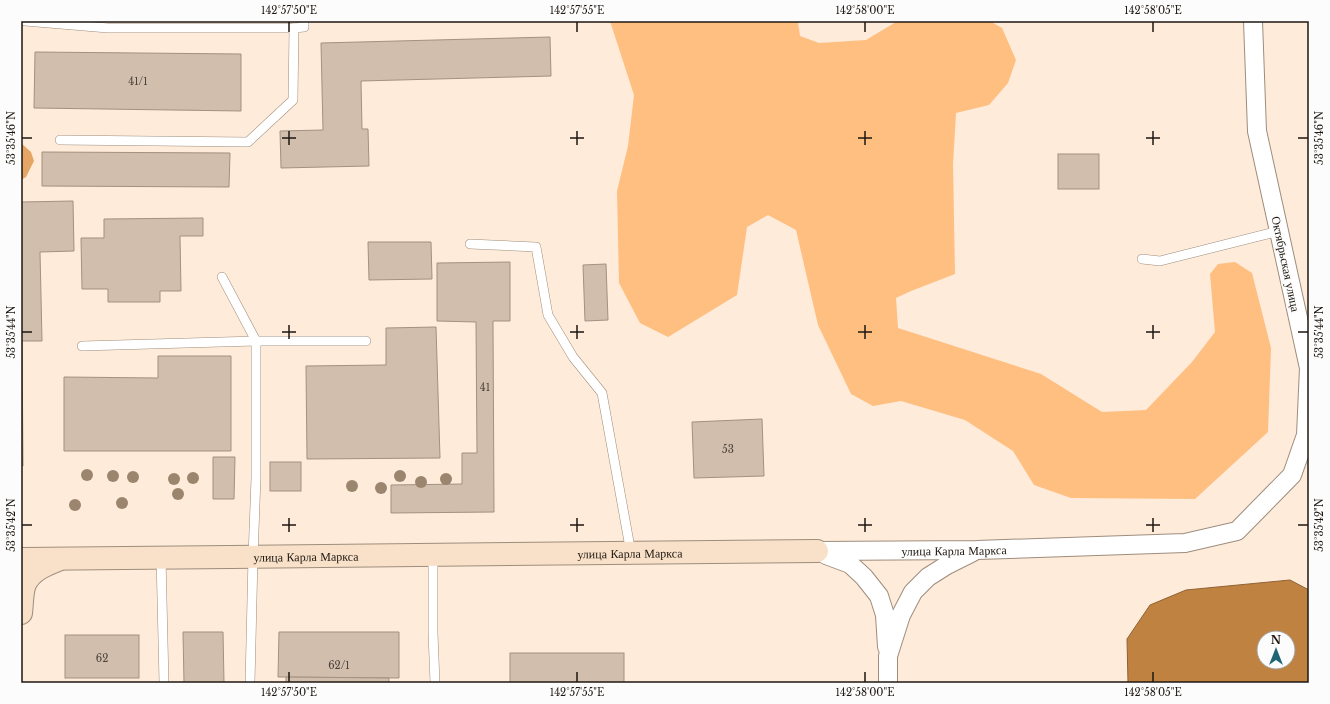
<svg xmlns="http://www.w3.org/2000/svg" width="1330" height="704" viewBox="0 0 1330 704" font-family="'Libre Baskerville',serif">
  <style>
    .green { fill: #febf81 }
    .forest { fill: #e5a665 }
    .water { fill: #bf8241; stroke: #8f6233; fill-rule: evenodd }
    .building { fill: #d1bead; stroke: #a39181 }
    .lines { fill: none; stroke-linecap: round; stroke-linejoin: round }
    .lane-casing { stroke: #9e8d7d; stroke-width: 10 }
    .street-casing { stroke: #9e8d7d; stroke-width: 20 }
    .secondary-casing { stroke: #9e8d7d; stroke-width: 24 }
    .lane { stroke: #fff; stroke-width: 9 }
    .street { stroke: #fff; stroke-width: 18 }
    .secondary { stroke: #f8e1c8; stroke-width: 22 }
    .tree { fill: #9c856e }
    .ticks { fill: none; stroke: #1e1711; stroke-width: 1.5 }
    .labels { text-anchor: middle; dominant-baseline: central; stroke-width: 3.5; stroke-linejoin: round; paint-order: stroke }
    .number-label { font-size: 10px; fill: #4b4138 }
    .street-label { font-size: 12px; fill: #1e1711; stroke: #fcfcfc }
    .neatline { fill: none; stroke: #1e1711; stroke-width: 1.5 }
    .ticks-label { font-size: 10px; text-anchor: middle; fill: #1e1711 }
  </style>
  <rect width="100%" height="100%" fill="#feebda"/>
  <path class="green" d="M610,21H799L798,22L800,36L819,43L866,40L896,22L901,21H990L1002,28L1016,60L1008,83L989,105L956,113L953,164L955,274L911,291L896,298L898,328L1041,374L1102,412L1146,410L1192,362L1215,332L1210,274L1218,264L1235,262L1252,273L1271,348L1268,432L1195,499L1071,498L1034,485L1013,451L965,420L901,401L873,406L851,394L818,325L796,230L768,215L747,227L737,295L668,337L640,323L619,283L617,191L628,146L634,95Z"/>
  <path class="forest" d="M21,143L31,152L34,161L26,177L21,180Z"/>
  <path class="water" d="M1290,580L1309,590V683H1128L1127,639L1150,605L1186,590ZM1264,638H1288V662H1264Z"/>
  <g class="building">
    <path d="M550,37L551,76L361,81L362,129H368L369,166L281,168L280,131L323,130L321,43Z"/>
    <path d="M35,52L241,54V111L34,108Z"/>
    <path d="M42,152L230,153L229,187L42,186Z"/>
    <rect x="1058" y="154" width="41" height="35"/>
    <path d="M73,201L74,251L40,252L42,341H22L23,466H21V202Z"/>
    <path d="M203,218V236H180L181,291H160V302H108V289H82L81,238H104V219Z"/>
    <path d="M368,242H431L432,279L369,280Z"/>
    <path d="M510,262V321H493L494,512L391,513V485L462,484V453H477L476,322L437,321V263Z"/>
    <path d="M606,264L608,320L585,321L583,265Z"/>
    <path d="M436,327L440,458L307,459L306,366L386,365V328Z"/>
    <path d="M158,356H231V451H64V377L158,378Z"/>
    <path d="M762,419L764,476L694,478L692,422Z"/>
    <path d="M213,457H235L234,499H213Z"/>
    <rect x="270" y="462" width="31" height="29"/>
    <path d="M183,632H223L224,683H184Z"/>
    <path d="M279,632H399V678L278,677Z"/>
    <rect x="65" y="635" width="74" height="43"/>
    <rect x="510" y="653" width="114" height="30"/>
    <path d="M286,677L389,678V683H286Z"/>
  </g>
  <g class="lines">
    <defs>
      <g id="lane">
        <path d="M25,21L108,28H294L304,27V21"/>
        <path d="M60,140L248,142L293,100L294,28"/>
        <path d="M470,244L536,247L548,315L573,357L602,393L631,553"/>
        <path d="M1142,259L1160,261L1279,231"/>
        <path d="M222,277L256,341V478L253,557L250,683"/>
        <path d="M82,346L256,341H366"/>
        <path d="M433,555V633L435,683"/>
        <path d="M161,557L164,683"/>
      </g>
      <g id="street">
        <path id="s1" d="M817,551L977,550L1185,543L1237,531L1292,475L1306,435L1309,368L1257,131L1253,21"/>
        <path d="M826,555L850,564L864,577L879,596L885,615L887,647"/>
        <path d="M888,683V656L901,615L913,592L928,577L947,565L973,552"/>
      </g>
      <g id="secondary">
        <path id="s2" d="M21,559L817,551"/>
        <path d="M21,613C22,605 22,591 25,584C31,571 45,565 58,560"/>
      </g>
    </defs>
    <use href="#lane" class="lane-casing"/>
    <use href="#street" class="street-casing"/>
    <use href="#secondary" class="secondary-casing"/>
    <use href="#lane" class="lane"/>
    <use href="#street" class="street"/>
    <use href="#secondary" class="secondary"/>
  </g>
  <g class="tree">
    <circle cx="87" cy="475" r="6"/>
    <circle cx="113" cy="476" r="6"/>
    <circle cx="400" cy="476" r="6"/>
    <circle cx="133" cy="477" r="6"/>
    <circle cx="193" cy="478" r="6"/>
    <circle cx="174" cy="479" r="6"/>
    <circle cx="446" cy="479" r="6"/>
    <circle cx="421" cy="482" r="6"/>
    <circle cx="352" cy="486" r="6"/>
    <circle cx="381" cy="488" r="6"/>
    <circle cx="178" cy="494" r="6"/>
    <circle cx="122" cy="503" r="6"/>
    <circle cx="75" cy="505" r="6"/>
  </g>
  <path class="ticks" d="M289,22V32M577,22V32M865,22V32M1153,22V32M289,131V145M577,131V145M865,131V145M1153,131V145M22,138H32M282,138H296M570,138H584M858,138H872M1146,138H1160M1298,138H1308M289,325V339M577,325V339M865,325V339M1153,325V339M22,332H32M282,332H296M570,332H584M858,332H872M1146,332H1160M1298,332H1308M289,518V532M577,518V532M865,518V532M1153,518V532M22,525H32M282,525H296M570,525H584M858,525H872M1146,525H1160M1298,525H1308M289,672V682M577,672V682M865,672V682M1153,672V682"/>
  <g class="labels">
    <g class="number-label">
      <text x="138" y="81">41/1</text>
      <text x="485" y="387">41</text>
      <text x="728" y="449">53</text>
      <text x="102" y="658">62</text>
      <text x="339" y="665">62/1</text>
    </g>
    <g class="street-label">
      <text transform="translate(1286 264) rotate(78)">Октябрьская улица</text>
      <text stroke="none"><textPath href="#s1" startOffset="137">улица Карла Маркса</textPath></text>
      <text stroke="none"><textPath href="#s2" startOffset="609">улица Карла Маркса</textPath></text>
      <text stroke="none"><textPath href="#s2" startOffset="285">улица Карла Маркса</textPath></text>
    </g>
  </g>
  <rect width="1330" height="704" fill="none" stroke="#fcfcfc" stroke-width="44"/>
  <g transform="translate(1276 650)"><circle r="19" fill="#fcfcfc" stroke="#a3a09e"/>
  <path d="M0-3L7 15L0 10L-7 15Z" fill="#1f6675"/>
  <text y="-6" font-size="11" font-weight="bold" text-anchor="middle" fill="#1e1711">N</text>
  </g>
  <rect x="22" y="22" width="1286" height="660" class="neatline"/>
  <g class="ticks-label">
    <text x="289" y="14">142°57'50"E</text>
    <text x="577" y="14">142°57'55"E</text>
    <text x="865" y="14">142°58'00"E</text>
    <text x="1153" y="14">142°58'05"E</text>
    <text transform="translate(11 138) rotate(-90)" y="4">53°35'46"N</text>
    <text transform="translate(1319 138) rotate(-90)" y="4">53°35'46"N</text>
    <text transform="translate(11 332) rotate(-90)" y="4">53°35'44"N</text>
    <text transform="translate(1319 332) rotate(-90)" y="4">53°35'44"N</text>
    <text transform="translate(11 525) rotate(-90)" y="4">53°35'42"N</text>
    <text transform="translate(1319 525) rotate(-90)" y="4">53°35'42"N</text>
    <text x="289" y="696">142°57'50"E</text>
    <text x="577" y="696">142°57'55"E</text>
    <text x="865" y="696">142°58'00"E</text>
    <text x="1153" y="696">142°58'05"E</text>
  </g>
</svg>
